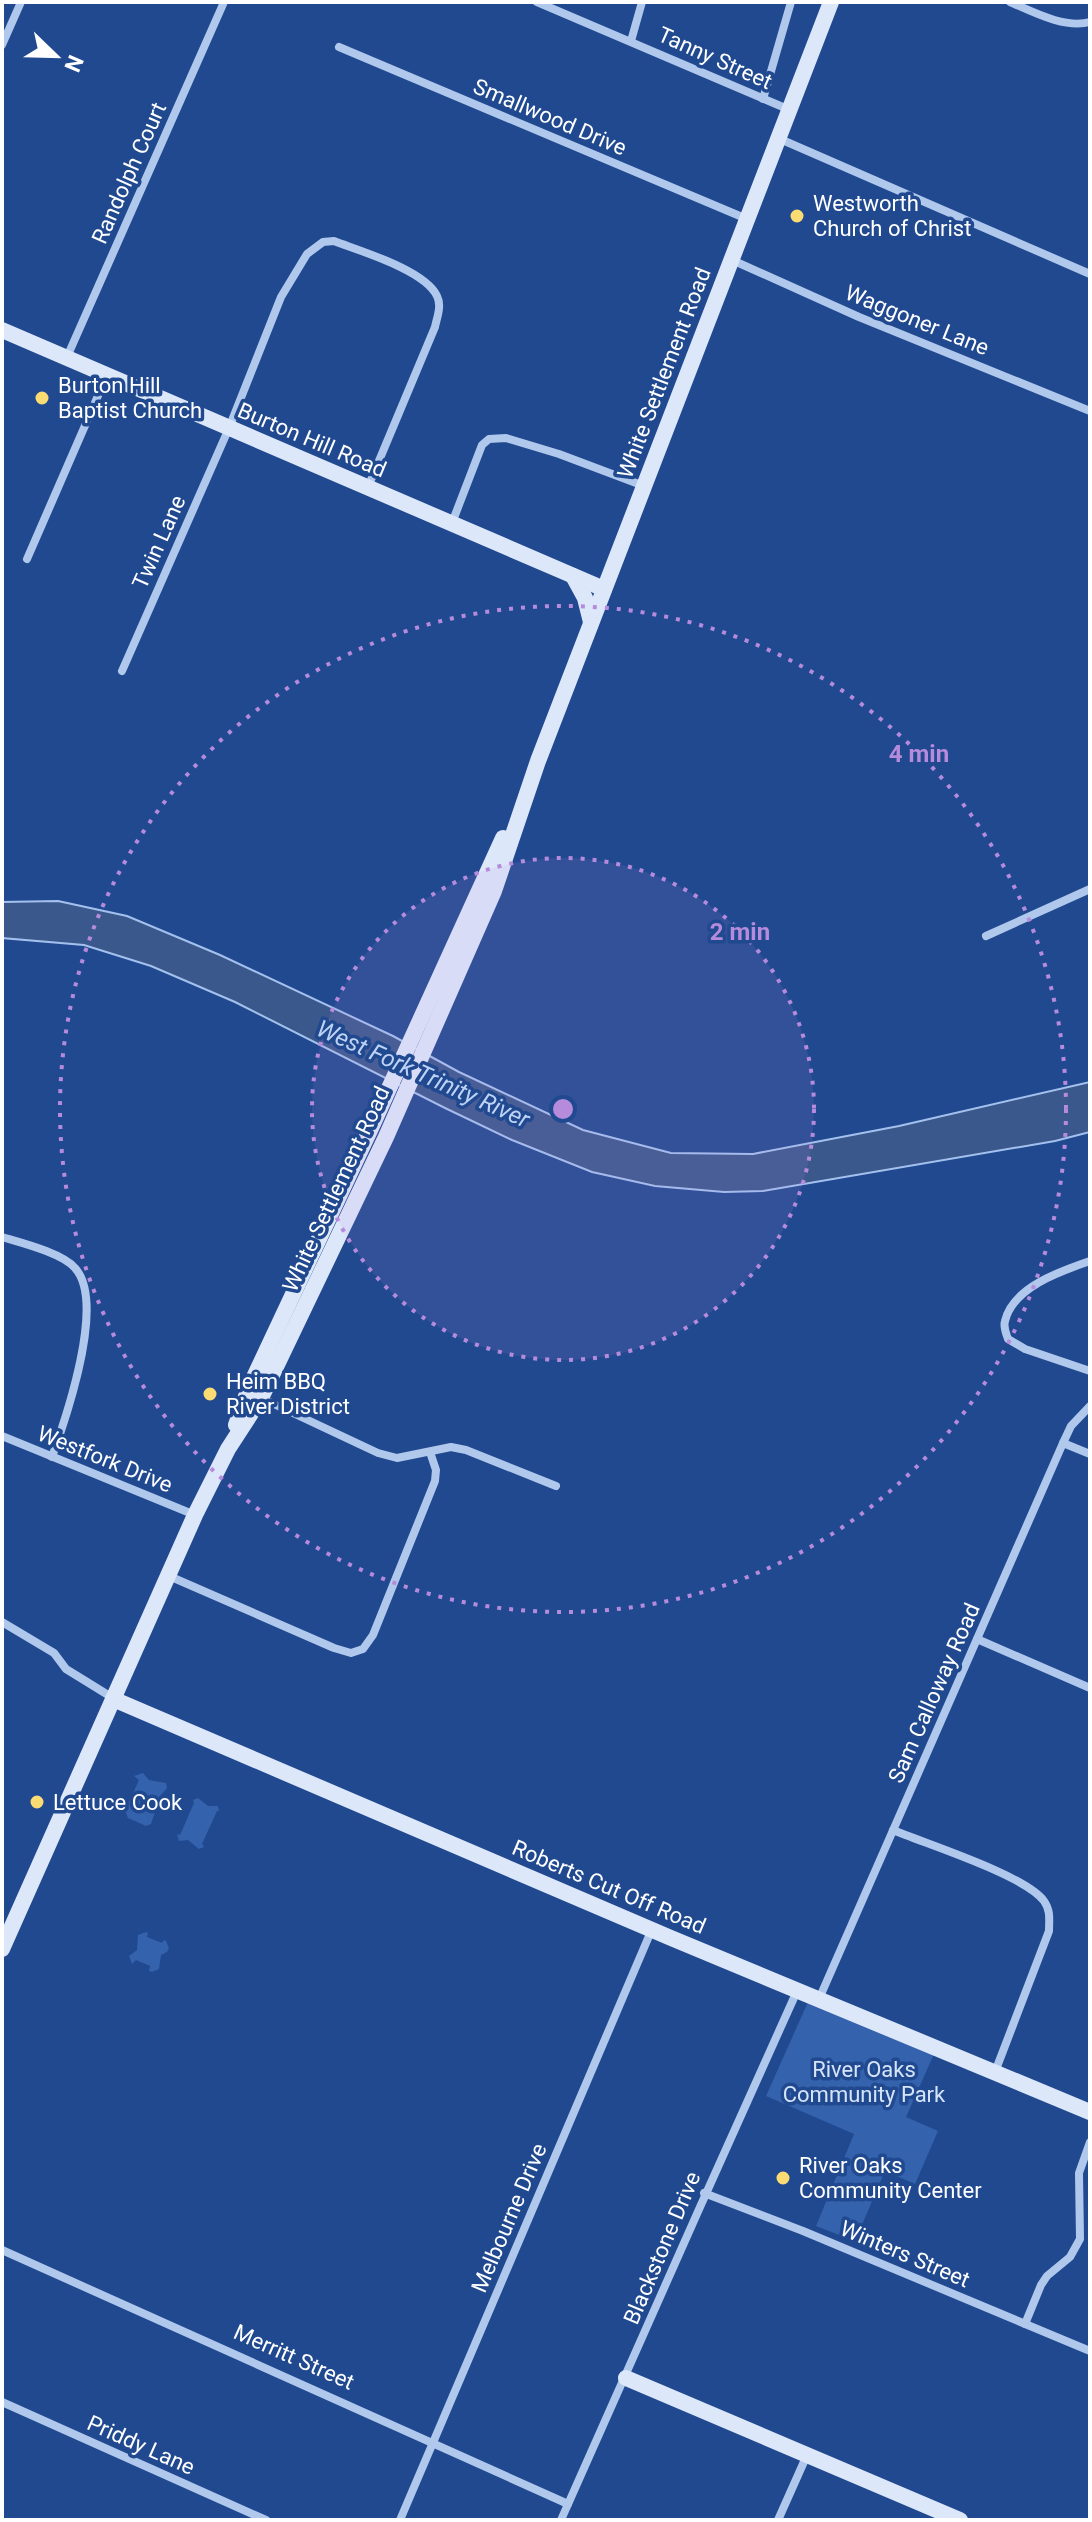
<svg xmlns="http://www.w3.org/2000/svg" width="1092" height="2522" viewBox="0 0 1092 2522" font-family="Roboto,sans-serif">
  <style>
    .green { fill: #3462ad }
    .water { fill: #3b588c; stroke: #a4c1ee; stroke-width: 2 }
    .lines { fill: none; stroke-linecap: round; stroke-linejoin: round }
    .street { stroke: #b1c8ed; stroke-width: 8 }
    .secondary { stroke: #dde7fa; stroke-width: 16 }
    .ring { fill: none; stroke: #b68bdc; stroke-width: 4; stroke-dasharray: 4 8 }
    .poi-dot { fill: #fadc72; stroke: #204990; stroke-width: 3 }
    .labels { text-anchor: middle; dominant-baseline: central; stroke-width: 7; stroke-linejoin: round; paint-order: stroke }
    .street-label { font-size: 22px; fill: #fff; stroke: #204990 }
    .poi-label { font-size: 22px; fill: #fff; stroke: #204990; text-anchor: start }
    .park-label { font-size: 22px; fill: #d6e4f9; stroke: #204990 }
    .water-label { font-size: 24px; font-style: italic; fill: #bdd2f4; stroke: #204990 }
    .centre { fill: #b68bdc; stroke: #204990; stroke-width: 4 }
    .ring-label { font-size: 24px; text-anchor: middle; font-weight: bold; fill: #b68bdc; stroke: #204990; stroke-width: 7; stroke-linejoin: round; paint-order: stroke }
  </style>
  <rect width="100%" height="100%" fill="#204990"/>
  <g class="green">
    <path d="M143,1773L149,1780L166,1783L167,1788L161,1795L151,1824L146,1826L128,1818L123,1806L130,1800L139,1780L134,1776Z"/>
    <path d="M198,1798L208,1806H218L219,1811H217L202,1844L204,1847L199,1849L188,1840L179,1841L177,1834L180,1835L194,1803L193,1800Z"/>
    <path d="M146,1932L148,1933L147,1937L162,1943L164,1940L166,1941L169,1948L167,1952L161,1955L159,1969L152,1972L149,1971L150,1966L136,1960L132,1964L129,1956L137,1950L138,1935Z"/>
    <path d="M808,2002L934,2054L906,2117L938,2131L915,2184L885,2171L855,2241L816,2226L854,2134L766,2096Z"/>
  </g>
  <path class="water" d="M58,901L127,916L220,955L393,1036L459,1072L583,1130L671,1153L753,1154L899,1126L1090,1082V1132L1055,1141L763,1191L724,1192L655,1186L592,1172L512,1140L445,1108L235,1002L151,966L84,945L2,938V902Z"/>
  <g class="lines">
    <g class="street">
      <path d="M537,2L790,110"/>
      <path d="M1010,2C1033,12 1065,29 1090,22"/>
      <path d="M631,41L642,2"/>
      <path d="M2,45L21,2"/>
      <path d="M339,47L747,219"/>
      <path d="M763,99L791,2"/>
      <path d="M780,139L1090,274"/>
      <path d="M732,260L859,317L1090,411"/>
      <path d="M67,357L224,2"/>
      <path d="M452,523L482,445L489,439L506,438L559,454L644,486"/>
      <path d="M27,559L107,375"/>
      <path d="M122,671L229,428L281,297L307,254L323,242L334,241C360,251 425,270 437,296C442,306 437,317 435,327L368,487"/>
      <path d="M986,936L1090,889"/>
      <path d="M2,1237C22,1243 62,1253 75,1268C106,1302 66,1418 52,1457"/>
      <path d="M1090,1261C1061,1271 1013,1287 1005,1321C1003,1327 1006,1333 1008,1339L1025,1349L1090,1371"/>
      <path d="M261,1398L378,1453L397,1458L451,1447L466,1450L556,1486"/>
      <path d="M2,1436L195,1515"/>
      <path d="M1063,1443L1090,1454"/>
      <path d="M169,1576L334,1648L351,1653L363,1649L373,1635L435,1481L436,1470L430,1452"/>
      <path d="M2,1622L54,1653L66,1669L113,1698"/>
      <path d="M977,1639L1090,1688"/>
      <path d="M893,1830C926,1844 1025,1875 1044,1901C1051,1911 1049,1920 1049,1931L995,2072"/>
      <path d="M819,1999L1063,1443L1071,1426L1090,1406"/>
      <path d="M704,2193L803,2231L1090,2351"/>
      <path d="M2,2250L568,2504"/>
      <path d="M1025,2324L1041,2285L1047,2276L1070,2257L1080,2239L1079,2173L1090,2142"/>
      <path d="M2,2402L266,2520"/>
      <path d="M400,2520L652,1929"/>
      <path d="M561,2520C640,2343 717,2167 797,1991"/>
      <path d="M778,2520L807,2455"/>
    </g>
    <g class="secondary">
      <path d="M2,330L604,589"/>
      <path d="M573,576L585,598L591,622"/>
      <path d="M236,1425L249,1388L371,1128L503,838"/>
      <path d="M113,1699L671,1938L1090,2112"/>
      <path d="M2,1949L195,1515L228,1449L261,1398L386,1137L494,891L538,761L831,2"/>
      <path d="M626,2378L960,2520"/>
    </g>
  </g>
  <circle cx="563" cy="1109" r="251" fill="#b68bdc" fill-opacity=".12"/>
  <g class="ring">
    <circle cx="563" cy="1109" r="251"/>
    <circle cx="563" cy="1109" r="503"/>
  </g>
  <g class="poi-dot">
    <circle cx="797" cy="216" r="8"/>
    <circle cx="42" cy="398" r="8"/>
    <circle cx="210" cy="1394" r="8"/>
    <circle cx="37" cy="1802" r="8"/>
    <circle cx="783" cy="2178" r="8"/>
  </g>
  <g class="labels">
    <g class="street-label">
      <text transform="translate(715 58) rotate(24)">Tanny Street</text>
      <text transform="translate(550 117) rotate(23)">Smallwood Drive</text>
      <text transform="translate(129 173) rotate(-66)">Randolph Court</text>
      <text transform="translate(917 320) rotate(22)">Waggoner Lane</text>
      <text transform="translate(664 373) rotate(-69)">White Settlement Road</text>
      <text transform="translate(312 440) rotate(23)">Burton Hill Road</text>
      <text transform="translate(159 542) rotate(-66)">Twin Lane</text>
      <text transform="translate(336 1189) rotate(-65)">White Settlement Road</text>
      <text transform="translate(105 1459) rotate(22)">Westfork Drive</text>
      <text transform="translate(934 1693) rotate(-66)">Sam Calloway Road</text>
      <text transform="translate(609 1887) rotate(23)">Roberts Cut Off Road</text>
      <text transform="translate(509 2218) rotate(-67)">Melbourne Drive</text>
      <text transform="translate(662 2248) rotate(-67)">Blackstone Drive</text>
      <text transform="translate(905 2254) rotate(23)">Winters Street</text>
      <text transform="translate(294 2357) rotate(24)">Merritt Street</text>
      <text transform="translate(141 2445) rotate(24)">Priddy Lane</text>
    </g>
    <g class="poi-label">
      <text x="813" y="203">Westworth<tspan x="813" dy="25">Church of Christ</tspan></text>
      <text x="58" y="385">Burton Hill<tspan x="58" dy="25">Baptist Church</tspan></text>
      <text x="226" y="1381">Heim BBQ<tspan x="226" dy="25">River District</tspan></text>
      <text x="53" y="1802">Lettuce Cook</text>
      <text x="799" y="2165">River Oaks<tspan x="799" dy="25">Community Center</tspan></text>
    </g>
    <g class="park-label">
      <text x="864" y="2069">River Oaks<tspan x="864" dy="25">Community Park</tspan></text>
    </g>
    <g class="water-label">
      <text transform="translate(423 1074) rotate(24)">West Fork Trinity River</text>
    </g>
  </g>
  <circle cx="563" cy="1109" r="12" class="centre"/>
  <g class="ring-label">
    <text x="919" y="762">4 min</text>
    <text x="740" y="940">2 min</text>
  </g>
  <rect width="1092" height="2522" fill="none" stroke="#ffffff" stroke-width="8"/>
  <g transform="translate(56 56) rotate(113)" stroke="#204990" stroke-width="6" paint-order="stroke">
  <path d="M0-6L14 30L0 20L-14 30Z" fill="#ffffff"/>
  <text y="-12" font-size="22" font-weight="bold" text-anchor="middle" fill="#ffffff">N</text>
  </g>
</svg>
